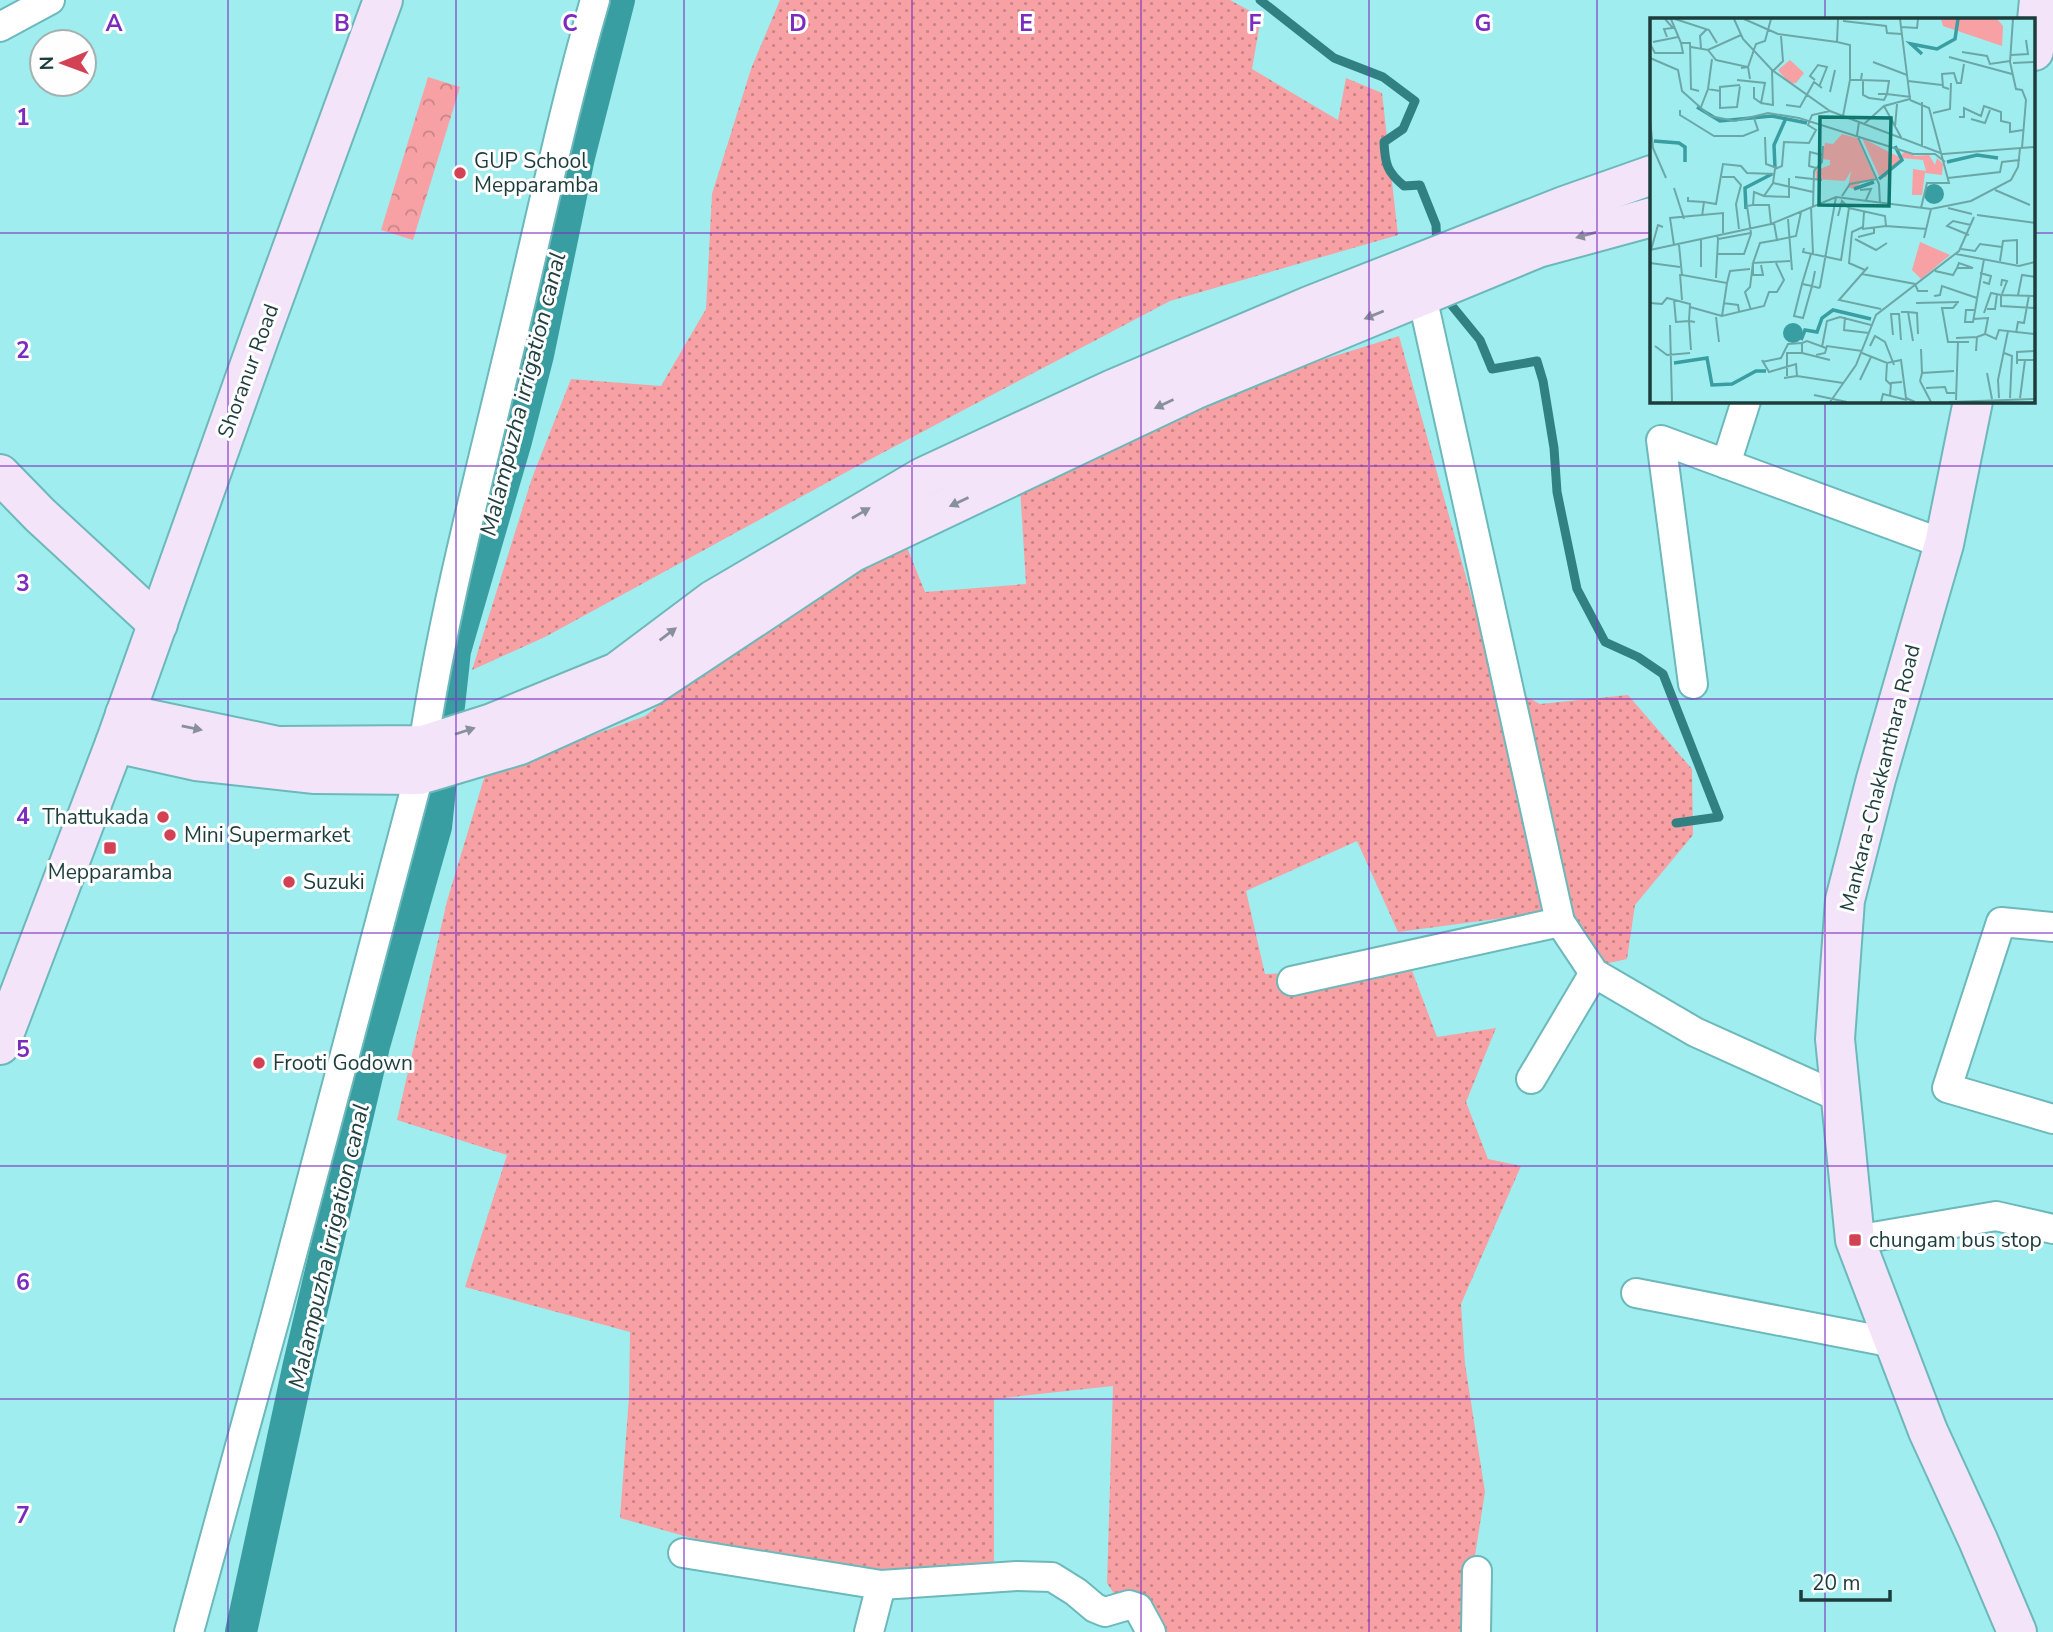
<svg xmlns="http://www.w3.org/2000/svg" width="2053" height="1632" viewBox="0 0 2053 1632" font-family="'Nunito Sans',sans-serif">
  <style>
    .grass { fill: url(#grass-dots) }
    .park { fill: url(#park-crowns) }
    .lines { fill: none; stroke-linecap: round; stroke-linejoin: round }
    .stream { stroke: #318183; stroke-width: 9 }
    .canal { stroke: #399ea1; stroke-width: 32 }
    .street-casing { stroke: #6cb8ba; stroke-width: 32 }
    .secondary-casing { stroke: #6cb8ba; stroke-width: 42 }
    .street { stroke: #fff; stroke-width: 28 }
    .secondary { stroke: #f4e4f9; stroke-width: 38 }
    .oneway { fill: #88909b }
    .grid { fill: none; stroke: #7b2cbf; stroke-width: 2; stroke-opacity: 0.55 }
    .poi-dot { fill: #d24254; stroke: #fefefe; stroke-width: 2.5 }
    .labels { text-anchor: middle; dominant-baseline: central; stroke-width: 6; stroke-linejoin: round; paint-order: stroke }
    .poi-label { font-size: 21px; fill: #1d3d3d; stroke: #fefefe; text-anchor: start }
    .street-label { font-size: 21px; fill: #1d3d3d; stroke: #fefefe }
    .water-label { font-size: 23px; font-style: italic; fill: #224041; stroke: #fefefe }
    .inset-river { fill: none; stroke: #399ea1; stroke-width: 3.5 }
    .inset-road { fill: none; stroke: #6ca7a8; stroke-width: 2 }
    .view { fill: #0f766e; fill-opacity: 0.15; stroke: #0f766e; stroke-width: 3.5 }
    .inset-edge { fill: none; stroke: #1d3d3d; stroke-width: 3.5 }
    .grid-label { font-size: 23px; text-anchor: middle; font-weight: bold; fill: #7b2cbf; stroke: #fefefe; stroke-width: 6; stroke-linejoin: round; paint-order: stroke }
  </style>
  <defs>
    <pattern id="grass-dots" width="8" height="8" patternUnits="userSpaceOnUse" patternTransform="scale(1.75)"><rect width="8" height="8" fill="#f7a1a4"/><path d="M2 2h.1M6 6h.1" fill="none" stroke="#c78487" stroke-width="1.8" stroke-linecap="round"/></pattern>
    <pattern id="park-crowns" width="20" height="18" patternUnits="userSpaceOnUse" patternTransform="scale(1.75)"><rect width="20" height="18" fill="#f7a1a4"/><path d="M2 6a3 3 0 1 1 6 0M12 15a3 3 0 1 1 6 0" fill="none" stroke="#c78487"/></pattern>
  </defs>
  <rect width="100%" height="100%" fill="#a0edef"/>
  <g class="grass">
    <path d="M780,0H1230L1261,17L1252,69L1338,120L1346,78L1382,93L1398,235L1170,301L852,469L545,637L472,670L532,478L571,379L661,386L706,309L712,194L751,69Z"/>
    <path d="M1399,336L1495,681L1540,704L1628,695L1692,769L1693,835L1635,905L1627,959L1586,968L1556,911L1398,932L1357,841L1246,891L1265,974L1411,968L1437,1037L1496,1028L1466,1102L1488,1159L1521,1166L1461,1304L1465,1364L1485,1492L1463,1632H1139L1107,1583L1113,1386L994,1399V1571L817,1573L620,1518L629,1397L630,1332L465,1287L507,1155L397,1120L447,901L485,775L645,716L769,620L906,545L925,592L1026,584L1020,487L1218,392Z"/>
  </g>
  <path class="park" d="M428,77L460,87L413,240L381,230Z"/>
  <g class="lines">
    <g class="stream">
      <path d="M1260,0L1334,58L1383,77L1415,101L1403,129L1384,142C1385,164 1387,172 1404,186L1420,185L1436,225L1437,248"/>
      <path d="M1444,296L1480,340L1492,369L1537,361L1543,381L1554,448L1557,492L1577,589L1605,642L1638,657L1663,674L1719,817L1676,823"/>
    </g>
    <g class="canal">
      <path d="M449,706L455,651L516,441L538,355L579,157L619,0"/>
      <path d="M241,1632L299,1364L374,1046L436,827L441,780"/>
    </g>
    <defs>
      <g id="street">
        <path d="M0,27L50,0"/>
        <path d="M1422,296L1560,922L1594,973L1695,1032L1841,1098"/>
        <path d="M1726,464L1746,401"/>
        <path d="M1693,684L1661,440L1944,544"/>
        <path d="M2053,927L2001,922L1947,1088L2053,1119"/>
        <path d="M1292,981L1560,922"/>
        <path d="M1531,1079L1594,973"/>
        <path d="M1855,1240L1996,1216L2053,1229"/>
        <path d="M1636,1293L1894,1343"/>
        <path d="M683,1553L881,1585L1017,1576L1052,1577L1076,1592L1095,1608L1105,1612L1129,1605L1138,1608L1151,1632"/>
        <path d="M189,1632L277,1311L419,775C438,633 475,494 508,355C537,237 561,117 595,0"/>
        <path d="M869,1632L881,1585"/>
        <path d="M1476,1632L1477,1571"/>
      </g>
      <g id="secondary">
        <path d="M2034,51L2039,0"/>
        <path d="M1973,401L1944,544L1876,779L1845,900L1835,1039L1855,1240L1928,1431L1978,1540L2017,1632"/>
        <path d="M0,474L40,515L158,624"/>
        <path d="M125,714L278,746L423,745L492,723L617,672L713,600L923,477L1113,389L1309,306L1564,206L1652,175"/>
        <path d="M115,743L196,761L315,774L419,775L520,745L651,686L853,552L1194,390L1538,248L1652,217"/>
        <path d="M0,1045L115,743L260,336L383,0"/>
      </g>
    </defs>
    <use href="#street" class="street-casing"/>
    <use href="#secondary" class="secondary-casing"/>
    <use href="#street" class="street"/>
    <use href="#secondary" class="secondary"/>
  </g>
  <defs><path id="oneway-solid" d="M-6-.8H1V-3.2L6.5 0L1 3.2V.8H-6Z" transform="scale(1.75)"/></defs>
  <g class="oneway">
    <use href="#oneway-solid" transform="translate(1586 235) rotate(165)"/>
    <use href="#oneway-solid" transform="translate(1374 315) rotate(158)"/>
    <use href="#oneway-solid" transform="translate(1164 404) rotate(155)"/>
    <use href="#oneway-solid" transform="translate(959 502) rotate(155)"/>
    <use href="#oneway-solid" transform="translate(861 513) rotate(-30)"/>
    <use href="#oneway-solid" transform="translate(668 634) rotate(-37)"/>
    <use href="#oneway-solid" transform="translate(192 728) rotate(12)"/>
    <use href="#oneway-solid" transform="translate(465 731) rotate(-18)"/>
  </g>
  <path class="grid" d="M228,0V1632M456,0V1632M684,0V1632M912,0V1632M1141,0V1632M1369,0V1632M1597,0V1632M1825,0V19M0,233H1652M2034,233H2053M1825,401V1632M0,466H2053M0,699H2053M0,933H2053M0,1166H2053M0,1399H2053"/>
  <g class="poi-dot">
    <circle cx="460" cy="173" r="7"/>
    <circle cx="163" cy="817" r="7"/>
    <circle cx="170" cy="835" r="7"/>
    <rect x="103" y="841" width="14" height="14" rx="3.5"/>
    <circle cx="289" cy="882" r="7"/>
    <circle cx="259" cy="1063" r="7"/>
    <rect x="1848" y="1233" width="14" height="14" rx="3.5"/>
  </g>
  <g class="labels">
    <g class="poi-label">
      <text x="474" y="161">GUP School<tspan x="474" dy="24">Mepparamba</tspan></text>
      <text x="149" y="817" text-anchor="end">Thattukada</text>
      <text x="184" y="835">Mini Supermarket</text>
      <text x="110" y="872" text-anchor="middle">Mepparamba</text>
      <text x="303" y="882">Suzuki</text>
      <text x="273" y="1063">Frooti Godown</text>
      <text x="1869" y="1240">chungam bus stop</text>
    </g>
    <g class="street-label">
      <text transform="translate(248 371) rotate(-70)">Shoranur Road</text>
      <text transform="translate(1880 778) rotate(-76)">Mankara-Chakkanthara Road</text>
    </g>
    <g class="water-label">
      <text transform="translate(523 394) rotate(-76)">Malampuzha irrigation canal</text>
      <text transform="translate(329 1246) rotate(-77)">Malampuzha irrigation canal</text>
    </g>
  </g>
  <g transform="translate(1650 18)">
    <rect width="385" height="385" fill="#a0edef"/>
    <path d="M291,1H347L353,8L352,28L293,8ZM140,42L154,55L146,65L140,66L128,52ZM192,116L207,120L225,160L209,166L206,172L198,169L201,153L195,163L166,161L165,153L180,147V142L172,141L175,125L183,126ZM212,120L249,139L255,133L265,138L279,137L285,147L287,140L293,146L292,157L275,155L272,177H262L263,151L276,153L273,142L251,140L236,159L230,160Z" fill="#f7a1a4"/>
    <path d="M270,224L300,237L271,261L262,252Z" fill="#f7a1a4"/>
    <path d="M274 176a10 10 0 1 1 20 0a10 10 0 1 1-20 0ZM133 315a10 10 0 1 1 20 0a10 10 0 1 1-20 0Z" fill="#399ea1"/>
    <path class="inset-river" d="M272,36L261,26L287,31L305,21L308,1M47,89L70,103L122,98L157,105M4,123L29,125L35,129V144M297,144L327,137L348,140M125,150L124,127L136,100M229,161L252,142L245,128M204,171L224,164M96,191L95,170L122,156M151,322L155,312L167,314L172,300L183,292L221,301M24,345L57,340L62,367L82,366L106,353H116"/>
    <path class="inset-road" d="M15,1L23,10L14,11L17,19M21,1L31,25M25,1L59,12L67,25M84,1L93,21L122,52L180,93L293,136L385,129M94,1L128,16L187,24M188,1L187,24L200,27V62M363,1L360,44L366,71L372,72L376,82L372,130M193,3L236,8L237,15L252,16M251,9L267,10L268,1M3,24L28,19M0,26L5,35H33L31,25H40L41,71L49,73M41,29L58,32L91,17M51,30L50,18L57,11M58,32L66,42L98,49L100,61M312,34L337,38L340,46L360,43M361,37L378,36L376,22M299,39L362,56M0,40L28,52L32,73L60,98L85,103L118,95L149,100L263,136H285L295,144M223,44L257,57M363,45L385,44M91,50L98,49L106,26L115,23L121,1M123,53L133,43L131,18M87,62L115,65L111,85L104,80V69M165,62L160,58L168,47L177,49L169,69M212,62L239,63L237,76H228M213,62V77L219,80L234,82L237,76L261,79M258,63L292,67M90,68L87,89L70,90V69L90,67M58,71L62,41M299,71L293,69L292,56L304,55L307,65H311L314,46M180,74L185,52M260,82L279,90L299,165H277L271,190M272,84V129M111,85L123,87L122,52M136,87L150,89L164,64L172,70M234,88L252,121M51,89L58,71L70,73M30,92V97L64,118H93L108,112L104,100M283,95L300,91L301,65M193,98L200,62H211L212,55M309,99H314V90L331,98L334,88L351,94V103L360,105V114L373,112M0,101L3,130L16,160M321,101L335,105L340,92M209,104L207,117L229,166L230,186M214,106L234,88L260,81L250,1M245,109L247,86M115,119L116,146L127,150M166,150L159,148L160,134L172,137M72,159H84L91,167L86,186L89,211M145,159L172,162M298,160L350,154L352,144L370,142M123,165L163,174M24,170L34,201M210,172L221,171L216,182M345,172L380,187M114,178L139,179V160M192,178L200,166L227,161M38,179V183L54,184L52,198M54,184L66,186L73,146L91,148L97,155L125,156M103,187H119L121,206M163,188L164,153L172,144L173,128M161,189L163,236M298,190L322,196M214,194L213,209L202,214L199,245L215,252M327,197L385,205M188,198L192,183L199,190L235,198L236,208L277,211M138,201L142,252M124,205L127,222L146,218L151,194M212,211L236,208M67,217L68,221L101,215L97,188L103,187L104,174L114,178L123,165L125,151L132,148L134,124L159,125L166,112L158,107L162,97L180,93M319,217L297,208L303,203L321,207M208,219L224,215V210M274,220L281,191M205,221L226,232L237,225M127,222L110,225L103,245L140,243M24,227L20,200L73,195V215M29,227L32,257L77,265L72,298L114,288L119,274H127L134,262L126,245M154,230L153,234L191,242L199,190M311,231L325,233L330,226L352,229M0,232L121,206L186,179L281,191L321,183L361,162L368,149L370,131M1,232L8,207L13,209M68,236H94L101,216M306,236L369,248L385,244M350,243L353,223L367,222V246M0,245L30,249M103,246V257H113L111,247M51,249V221M218,249L189,282L231,291M165,253L162,268L153,300L144,298L152,266L162,268L169,270L170,269L186,179M285,253L303,257L307,250H323L309,245L307,250M330,255L341,258L339,266L333,264M30,256L32,282M212,256L265,266L268,273H278M66,260L68,221M77,265L80,253L100,251M152,266L161,236M351,268L352,262L357,263L352,276M368,277L372,257L385,259M284,278L290,277L292,268L327,280M385,278L351,277V288L385,290M308,284L303,290H292L298,324H319M0,285L12,286L17,280L40,286L39,303L26,304L24,282M73,285L88,287L89,293M266,285L309,284M40,289L72,298M337,291H345L347,276M101,292L95,274L100,269L103,245M324,292H316L315,304H323L334,241M251,294H258L263,323M258,294L267,295L268,316M334,295L341,275L351,277M66,299L69,324M195,299L194,312L219,315M323,301L338,300L335,316L346,321L349,312L385,316M20,307L22,384M366,315L368,304L374,305L379,277M243,317L241,296H249L251,322M306,320L327,319M5,328L17,337L40,335M220,328L225,318L235,324L244,347M172,329L177,303L190,299L221,307M271,331L272,355M41,332L39,303L45,304M326,333L327,319L335,316M152,335L180,342M212,335L237,345L251,342L256,380L265,384M354,335L362,338L360,380M166,337L175,335L177,328L212,333M112,342L119,354L146,346L147,358M367,342V334L385,333M112,344L131,340L138,326L152,325M237,345L236,362L241,367M367,346V342H385M337,355L342,381M137,358V335H152V325L157,323L176,330M134,360L147,358L193,365M210,362L221,339M270,363L272,355L304,353M270,363L281,384M276,370L295,369L297,375H305M164,377L197,384M240,378L241,365L252,364M349,380L348,362L358,313M370,380L375,342M306,382L308,323M180,384L206,347L226,297L309,233L324,199M231,384L233,376L257,382M299,384L385,381"/>
    <path class="view" d="M170,99L241,100L239,188L169,187Z"/>
    <rect width="385" height="385" class="inset-edge"/>
  </g>
  <g class="grid-label">
    <text x="114" y="31">A</text>
    <text x="342" y="31">B</text>
    <text x="570" y="31">C</text>
    <text x="798" y="31">D</text>
    <text x="1026" y="31">E</text>
    <text x="1255" y="31">F</text>
    <text x="1483" y="31">G</text>
    <text x="23" y="125">1</text>
    <text x="23" y="358">2</text>
    <text x="23" y="591">3</text>
    <text x="23" y="824">4</text>
    <text x="23" y="1057">5</text>
    <text x="23" y="1290">6</text>
    <text x="23" y="1523">7</text>
  </g>
  <g transform="translate(63 63) rotate(269)"><circle r="33" fill="#fefefe" stroke="#a4b1b1" stroke-width="2"/>
  <path d="M0-5L12 26L0 18L-12 26Z" fill="#d24254"/>
  <text y="-10" font-size="19" font-weight="bold" text-anchor="middle" fill="#1d3d3d">N</text>
  </g>
  <path d="M1801 1590v10h89v-10" fill="none" stroke="#1d3d3d" stroke-width="3.5"/>
  <text x="1812" y="1590" font-size="21" fill="#1d3d3d" stroke="#fefefe" stroke-width="5" paint-order="stroke">20 m</text>
</svg>
